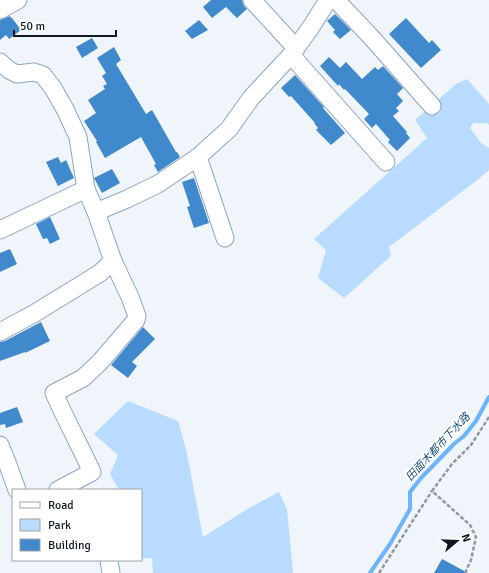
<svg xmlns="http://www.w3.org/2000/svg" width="489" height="573" viewBox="0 0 489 573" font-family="Signika,'Noto Sans JP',sans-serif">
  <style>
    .green { fill: #b9dbff }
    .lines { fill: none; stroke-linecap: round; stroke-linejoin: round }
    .stream { stroke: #6cb4fb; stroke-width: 4 }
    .building { fill: #4189cd }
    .minor-casing { stroke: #8ca5bf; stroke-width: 19 }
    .path { stroke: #9198a0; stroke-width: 2.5; stroke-dasharray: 4 2; stroke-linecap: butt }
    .minor { stroke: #fff; stroke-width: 17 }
    .labels { text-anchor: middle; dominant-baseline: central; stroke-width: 4; stroke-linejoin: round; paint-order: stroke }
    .water-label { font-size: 11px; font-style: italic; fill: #205280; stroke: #fff }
  </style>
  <rect width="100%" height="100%" fill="#f0f5fb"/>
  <g class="green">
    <path d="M467,79L489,104V125L487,123H473L470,128L481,143L489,148V170L476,181L389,247L391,256L344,298L318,278L326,250L314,239L427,138L415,120L456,84Z"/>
    <path d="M128,401L178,421L186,449L203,537L249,508L279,492L287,509L293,573H153L152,558L141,559V490H119L110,474L118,455L94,434Z"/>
  </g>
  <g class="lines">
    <path class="stream" d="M370,573L390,544L410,509V492L421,478L454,444L464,436L476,421L489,397"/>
  </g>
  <g class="building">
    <path d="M211,0H242L244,6L247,9L237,18L226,7L212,18L203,7Z"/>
    <path d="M335,14L351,30L340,39L333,32L335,30L327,21Z"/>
    <path d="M10,16L11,18H12L21,30L9,39L6,35L0,40V20Z"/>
    <path d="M406,18L429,43L432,40L441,50L421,68L389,34Z"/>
    <path d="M199,20L208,30L192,39L185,31Z"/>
    <path d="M92,38L98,48L82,58L76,47Z"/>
    <path d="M114,47L121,60L116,64L146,114L152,110L176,152H177L180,157L158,172L154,165L156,164L141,137L105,158L96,142L97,141L84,121L96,113L88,100L105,89L103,86L107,84L102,76L106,73L97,58Z"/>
    <path d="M329,57L340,68L346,62L362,79L375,67L378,70L383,66L403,88L397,94L403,101L396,108L399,111L393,116L407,132L406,133L410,138L397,151L388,142L390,140L376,124L372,128L364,119L369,114L345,89L344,90L339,84L338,86L320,66Z"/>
    <path d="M295,75L324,107L323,108L345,133L331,145L316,130L318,128L314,123H315L291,96L289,97L281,88Z"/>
    <path d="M58,157L61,163L66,160L74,178L58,186L46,162Z"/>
    <path d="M112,169L120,183L102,193L94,178Z"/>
    <path d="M194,178L209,223L194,228L187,207L190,206L182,182Z"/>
    <path d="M50,217L60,239L50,244L47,238L43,239L36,224Z"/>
    <path d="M10,249L17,264L0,272V253Z"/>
    <path d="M41,322L50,341L25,353V352L0,361V342L5,341Z"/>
    <path d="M143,327L155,339L132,362L137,366L128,378L111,365Z"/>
    <path d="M17,407L23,422L6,428L5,424L0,425V413Z"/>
    <path d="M442,559L468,573H434Z"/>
  </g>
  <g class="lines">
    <defs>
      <g id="minor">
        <path d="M252,0L296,48"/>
        <path d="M336,0L372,38L432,106"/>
        <path d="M0,10L18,0"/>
        <path d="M291,55L386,162"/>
        <path d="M0,62L9,70L17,74L34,72L43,75L53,88L65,109L78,137L86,189L96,212L113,261L130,297L137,316L136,320L100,362L83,378L54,393C66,420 80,446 92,472L58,490"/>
        <path d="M198,157L225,238"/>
        <path d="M96,212L127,199L158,184L198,157L229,129L251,98L291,55L311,27L328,0"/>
        <path d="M0,230L86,189"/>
        <path d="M0,332L35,313L100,273L113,261"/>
        <path d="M0,445L8,465L17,490"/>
        <path d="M109,560L111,573"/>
      </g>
    </defs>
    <use href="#minor" class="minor-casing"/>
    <g class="path">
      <path d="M379,573L432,491"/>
      <path d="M465,573L471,560L476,537L470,525L432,491L452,464L471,445L489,417"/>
    </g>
    <use href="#minor" class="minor"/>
  </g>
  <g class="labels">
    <g class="water-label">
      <text transform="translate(438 447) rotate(-47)">田面木都市下水路</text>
    </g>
  </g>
  <rect x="12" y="489" width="130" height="72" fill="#ffffff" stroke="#9fa3a7"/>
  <rect x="20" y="502" width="20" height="6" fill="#ffffff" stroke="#9fa3a7"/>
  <text x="48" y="509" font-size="12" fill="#101923">Road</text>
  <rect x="20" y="519" width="20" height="12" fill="#b9dbff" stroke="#9fa3a7"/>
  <text x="48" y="529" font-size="12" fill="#101923">Park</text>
  <rect x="20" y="539" width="20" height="12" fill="#4189cd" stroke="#9fa3a7"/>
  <text x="48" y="549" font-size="12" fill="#101923">Building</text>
  <g transform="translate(457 541) rotate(71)" stroke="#ffffff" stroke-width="3" paint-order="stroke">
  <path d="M0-3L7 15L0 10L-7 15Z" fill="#101923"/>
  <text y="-6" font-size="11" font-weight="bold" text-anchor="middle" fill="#101923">N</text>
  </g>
  <path d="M14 30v6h102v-6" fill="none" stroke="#101923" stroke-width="2"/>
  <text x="20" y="30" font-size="12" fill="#101923" stroke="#ffffff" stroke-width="3" paint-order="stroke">50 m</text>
</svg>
